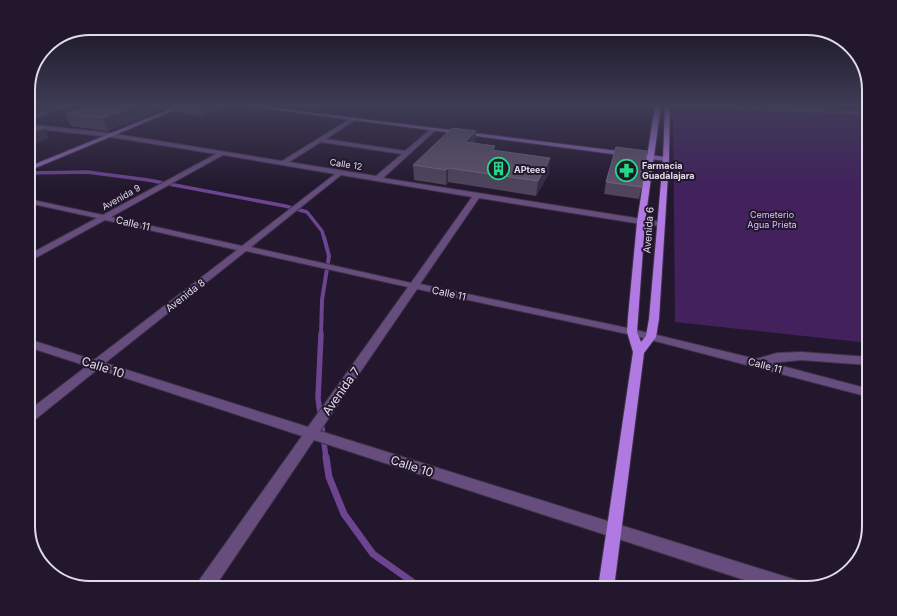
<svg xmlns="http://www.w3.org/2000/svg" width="897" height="616" viewBox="0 0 897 616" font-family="Inter,sans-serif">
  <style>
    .green { fill: #42215d }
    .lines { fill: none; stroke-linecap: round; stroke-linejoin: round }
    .stream-far3 { stroke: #6c4490; stroke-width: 3.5 }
    .stream-far2 { stroke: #6c4490; stroke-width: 4 }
    .stream-far1 { stroke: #6c4490; stroke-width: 5.5 }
    .stream { stroke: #6c4490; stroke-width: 7 }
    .street-casing { stroke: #3d3246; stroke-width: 2 }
    .secondary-casing { stroke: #3d3246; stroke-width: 2 }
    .primary-casing { stroke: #3d3246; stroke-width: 2 }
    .street { fill: #664d7e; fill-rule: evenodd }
    .secondary { fill: #8f67b6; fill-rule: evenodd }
    .primary { fill: #b07ae2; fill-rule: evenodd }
    .wall { fill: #4f445c }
    .shaded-wall { fill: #362b42 }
    .building { fill: #5f546b; stroke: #73697f }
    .labels { text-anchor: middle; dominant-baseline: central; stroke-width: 4; stroke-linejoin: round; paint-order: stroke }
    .far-street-label { font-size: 9px; fill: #e1dae9; stroke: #22172c }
    .far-poi-label { font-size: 9px; font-weight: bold; fill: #e1dae9; stroke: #22172c; text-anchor: start }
    .far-park-label { font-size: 9px; fill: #debfff; stroke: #22172c }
    .street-label { font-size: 10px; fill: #e1dae9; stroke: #22172c }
    .near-street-label { font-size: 12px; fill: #e1dae9; stroke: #22172c }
    .rim { fill: none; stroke: #e1dae9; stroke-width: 2 }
  </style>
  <rect width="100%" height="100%" fill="#22172c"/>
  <path class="green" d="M680,107L869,116V343L675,322L673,110Z"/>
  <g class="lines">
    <path class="stream-far3" d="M28,173L87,172L148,180L285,206L307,212L322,231L324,238"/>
    <path class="stream-far2" d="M321,335L322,300L329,256L324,237"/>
    <path class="stream-far1" d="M321,334L318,398L326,458"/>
    <path class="stream" d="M326,457L329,477L344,514L373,554L421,588"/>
    <defs>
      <g id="street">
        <path d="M63,105H70L28,120V116Z"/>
        <path d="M684,105H715L869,111V115L687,107Z"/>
        <path d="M353,117L356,119L355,120L326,139L405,151L432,128L437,129L383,178L661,222L665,224L661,226L641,224L479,198L420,284L632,329L756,359L777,353L801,352L869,357V365L801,360L771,363L869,389V397L632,335L417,289L320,431L796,580L802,582L804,588H769L314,440L214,588H196L198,582L302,436L98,369L32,422L28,423V411L87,366L28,347V339L94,360L237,250L105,220L28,262V255L97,218L28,203V199L103,215L216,154L110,137L28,128V124L110,133L282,161ZM321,142L402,154L376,176L289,162ZM223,155L335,174L242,246L111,217ZM341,175L472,197L411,283L251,247ZM246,251L408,287L308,427L105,363Z"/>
      </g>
      <g id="secondary">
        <path d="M180,105H187L28,171V167Z"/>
        <path d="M238,105H251L666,157L669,159L666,161Z"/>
      </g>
      <path id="primary" d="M655,105H661L645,222L637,332L641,342L646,336L649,319L663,159L665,105H670L669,159L659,319L656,337L644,353L614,588H598L633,352L627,332L628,317L637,222Z"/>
    </defs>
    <use href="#street" class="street-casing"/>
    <use href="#secondary" class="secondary-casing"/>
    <use href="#primary" class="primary-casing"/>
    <use href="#street" class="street"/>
    <use href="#secondary" class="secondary"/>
    <use href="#primary" class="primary"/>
  </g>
  <g class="wall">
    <path d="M92,105H226V106L204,116L174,112L172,105L107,131L71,126L65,114Z"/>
    <path d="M476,131L475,143L495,146V151L549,173L536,196L448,182L446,185L414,180L413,165Z"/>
    <path d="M606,182L642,187L639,199L604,194Z"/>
  </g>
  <g class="shaded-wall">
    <path d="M139,105H172L107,131L102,118Z"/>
    <path d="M207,105H226V106L204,116L202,107Z"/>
    <path d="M44,128L49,138L28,146V134Z"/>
    <path d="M476,131L475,144L465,142Z"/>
    <path d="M495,146L494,160L492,150Z"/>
    <path d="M550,158L549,173L536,196L538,181Z"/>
    <path d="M448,168V182L446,185V170Z"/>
  </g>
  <g class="building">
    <path d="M92,105H139L102,118L65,114Z"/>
    <path d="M186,105H207L202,107Z"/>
    <path d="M28,126L44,128L28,134Z"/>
    <path d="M452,128L476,131L465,142L495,146L492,150L550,158L538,181L448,168L446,170L413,165Z"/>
    <path d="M616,147L647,151L642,187L606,182Z"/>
  </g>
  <linearGradient id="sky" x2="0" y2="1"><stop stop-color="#130d18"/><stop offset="0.55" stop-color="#3e3c56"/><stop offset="1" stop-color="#3e3c56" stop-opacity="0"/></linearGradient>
  <rect width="897" height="191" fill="url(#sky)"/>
  <defs>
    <symbol id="building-ring" viewBox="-11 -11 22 22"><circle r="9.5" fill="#22172c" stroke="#24d886" stroke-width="1.5"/><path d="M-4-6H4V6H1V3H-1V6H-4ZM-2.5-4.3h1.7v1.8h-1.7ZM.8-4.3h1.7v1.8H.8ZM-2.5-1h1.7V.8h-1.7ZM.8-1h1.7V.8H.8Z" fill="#24d886"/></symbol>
    <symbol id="pharmacy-ring" viewBox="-11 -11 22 22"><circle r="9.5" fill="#22172c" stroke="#24d886" stroke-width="1.5"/><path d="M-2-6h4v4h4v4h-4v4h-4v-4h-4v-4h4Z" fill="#24d886"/></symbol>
  </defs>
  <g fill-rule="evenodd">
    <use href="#building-ring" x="486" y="156" width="25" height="25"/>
    <use href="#pharmacy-ring" x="614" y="158" width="25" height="25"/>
  </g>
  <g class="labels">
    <g class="far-street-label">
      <text transform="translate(346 164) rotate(9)">Calle 12</text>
      <text transform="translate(121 197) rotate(-29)">Avenida 9</text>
    </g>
    <g class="far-poi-label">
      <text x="642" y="165">Farmacia<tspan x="642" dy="10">Guadalajara</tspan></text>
      <text x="514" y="169">APtees</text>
    </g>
    <g class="far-park-label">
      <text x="772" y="214">Cemeterio<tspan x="772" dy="10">Agua Prieta</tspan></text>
    </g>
    <g class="street-label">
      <text transform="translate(133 223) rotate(13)">Calle 11</text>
      <text transform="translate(648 230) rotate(-86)">Avenida 6</text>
      <text transform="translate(449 293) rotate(12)">Calle 11</text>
      <text transform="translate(185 295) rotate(-38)">Avenida 8</text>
      <text transform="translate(765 365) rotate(15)">Calle 11</text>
    </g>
    <g class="near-street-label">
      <text transform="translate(103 367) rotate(18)">Calle 10</text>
      <text transform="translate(341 391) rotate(-55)">Avenida 7</text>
      <text transform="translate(412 466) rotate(18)">Calle 10</text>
    </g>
  </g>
  <path d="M0 0H897V616H0ZM90 35H807A55 55 0 0 1 862 90V526A55 55 0 0 1 807 581H90A55 55 0 0 1 35 526V90A55 55 0 0 1 90 35Z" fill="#22172c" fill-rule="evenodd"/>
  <path class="rim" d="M90 35H807A55 55 0 0 1 862 90V526A55 55 0 0 1 807 581H90A55 55 0 0 1 35 526V90A55 55 0 0 1 90 35Z"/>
</svg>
